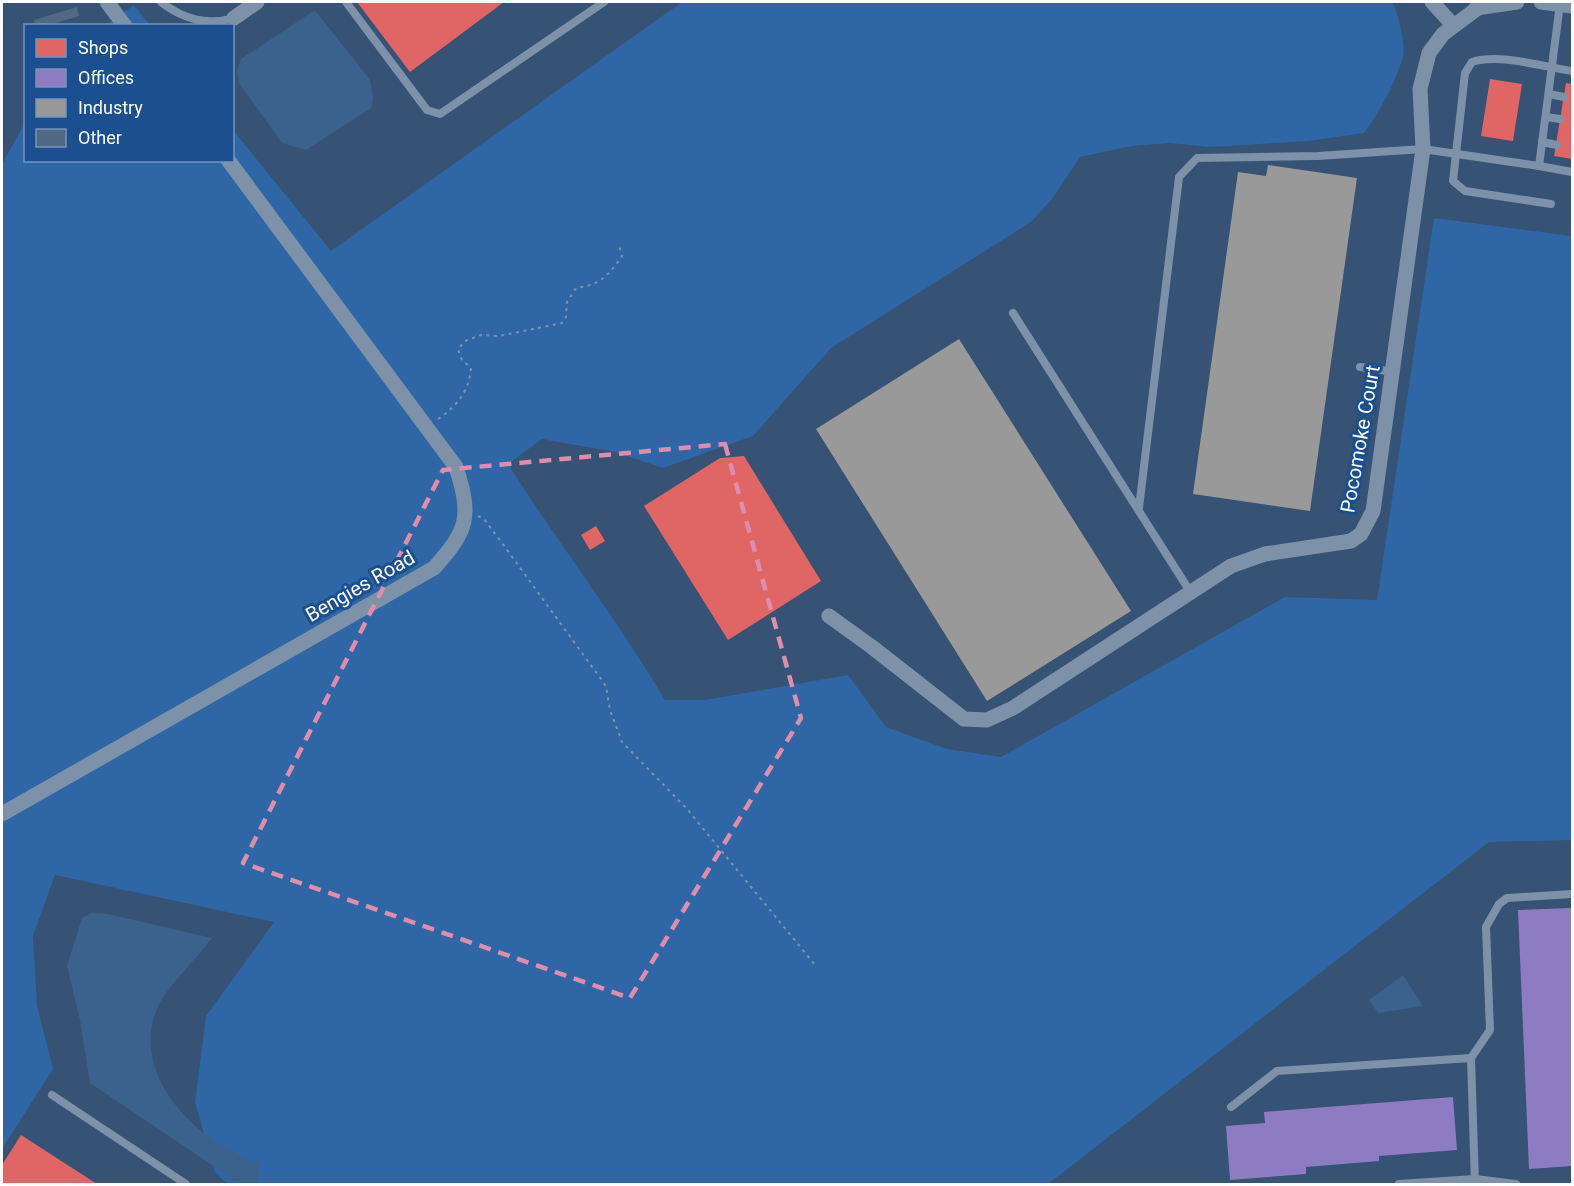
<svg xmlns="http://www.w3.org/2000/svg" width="1574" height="1186" viewBox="0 0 1574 1186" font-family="Roboto,sans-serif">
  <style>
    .green { fill: #2f66a5 }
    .water { fill: #3b618d }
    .shops { fill: #e06666 }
    .offices { fill: #8e7cc3 }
    .industry { fill: #999 }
    .building { fill: #526984 }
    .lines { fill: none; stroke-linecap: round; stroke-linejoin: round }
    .path { stroke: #7d92a8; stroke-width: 2; stroke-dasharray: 3 4.5; stroke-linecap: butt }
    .lane { stroke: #7d92a8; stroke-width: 8 }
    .street { stroke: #7d92a8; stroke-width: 15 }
    .marked { fill: none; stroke: #e08cad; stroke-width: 4.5; stroke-dasharray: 12 8; stroke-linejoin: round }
    .labels { text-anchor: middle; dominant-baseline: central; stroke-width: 6; stroke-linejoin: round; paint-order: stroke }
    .street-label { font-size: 20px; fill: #fff; stroke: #1b4f8f }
  </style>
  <rect width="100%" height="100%" fill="#365274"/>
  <g class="green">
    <path d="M682,2H1392C1398,11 1406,46 1403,57C1395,83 1380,112 1364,133L1308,141L1209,147L1170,143L1132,146L1080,157L1052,199L1031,222L831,348L753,436L663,468L615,452L542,439L508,464C559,544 617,619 665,700H705L848,675L886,727L947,749L1001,757L1285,597L1377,600L1434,218L1572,236V840L1489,842L1048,1184H227L215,1172L195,1102L206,1016L274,922L55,875L33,936L37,1006L53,1069L2,1149V164L25,123L26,160H232L233,130L331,251Z"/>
    <path d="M134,5L150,25L104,26Z"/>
  </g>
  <g class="water">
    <path d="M315,10L370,80L373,98L371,108L306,150L282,143L239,83L237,72L241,59Z"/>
    <path d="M91,913L108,914L212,938C197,959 167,986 158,1007C127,1075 200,1145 259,1163L258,1179L254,1184H240L90,1083L80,1020L67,966L82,918Z"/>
    <path d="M1403,975L1423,1006L1378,1013L1369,1000Z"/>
  </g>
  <g class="shops">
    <path d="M357,2H504L410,72Z"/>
    <path d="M1490,79L1522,84L1513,141L1481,136Z"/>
    <path d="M1566,83L1572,84V159L1554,156Z"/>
    <path d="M744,456L821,581L728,640L644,506L720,458Z"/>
    <path d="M596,526L605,541L590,550L581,535Z"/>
    <path d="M21,1135L97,1184H2V1165Z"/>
  </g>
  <g class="offices">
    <path d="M1572,908V1166L1529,1169L1518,910Z"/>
    <path d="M1453,1097L1457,1150L1379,1156V1161L1306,1167V1174L1230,1180L1226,1126L1265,1123L1264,1112Z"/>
  </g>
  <g class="industry">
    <path d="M1268,165L1357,178L1310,511L1193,494L1238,172L1266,176Z"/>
    <path d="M959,339L1131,611L987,701L816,429Z"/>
  </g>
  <path class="building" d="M77,7L79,16L46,26H35L34,20Z"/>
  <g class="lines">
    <g class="path">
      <path d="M438,419C458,405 469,391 471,368L462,360L458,349L465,341L481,335L499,336L562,323L566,317L567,302L576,288C600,285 609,275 622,256L619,245"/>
      <path d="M478,516L484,519L502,543L606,686L610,710L622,742L687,809L816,966"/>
    </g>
    <g class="lane">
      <path d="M161,2C183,19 206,26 234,18"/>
      <path d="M346,2L427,110L440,114L604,2"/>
      <path d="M1549,94L1564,97"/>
      <path d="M1546,117L1560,119"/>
      <path d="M1542,142L1557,145"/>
      <path d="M1539,166L1572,172"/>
      <path d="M1551,204L1465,191L1453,181L1465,73L1472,62C1499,53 1544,67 1572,71"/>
      <path d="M1013,313L1191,593"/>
      <path d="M1360,367L1394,372"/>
      <path d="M1139,508L1179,177L1197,158L1318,156L1423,149L1539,166L1560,4"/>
      <path d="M52,1095L186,1184"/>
      <path d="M1231,1107L1277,1071L1471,1058"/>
      <path d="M1399,1184L1475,1179L1516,1184"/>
      <path d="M1475,1184L1471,1058L1490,1030L1486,927L1499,904L1507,898L1572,894"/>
    </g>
    <g class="street">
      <path d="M107,2L125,26"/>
      <path d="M1432,2L1453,25"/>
      <path d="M1541,2L1572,6"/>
      <path d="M1476,8L1517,2"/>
      <path d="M234,18L257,2"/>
      <path d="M829,616L872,647L964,719L987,720L1013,708L1231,566L1265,554L1351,541L1361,534L1373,511L1423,149L1420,89L1429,53L1443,34L1486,2"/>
      <path d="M2,814L434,568C468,530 472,517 456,467L228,160"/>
    </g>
  </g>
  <path class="marked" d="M725,444L801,718L630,998L243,863L443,470Z"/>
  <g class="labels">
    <g class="street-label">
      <text transform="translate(1360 439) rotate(-80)">Pocomoke Court</text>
      <text transform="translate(360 586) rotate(-30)">Bengies Road</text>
    </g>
  </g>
  <rect width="1574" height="1186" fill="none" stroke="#ffffff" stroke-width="6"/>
  <rect x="24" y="24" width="210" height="138" fill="#1b4f8f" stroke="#7695bc" stroke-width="1.5"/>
  <rect x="36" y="39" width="30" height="18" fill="#e06666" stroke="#7695bc" stroke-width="1.5"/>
  <text x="78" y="54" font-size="18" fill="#ffffff">Shops</text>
  <rect x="36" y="69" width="30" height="18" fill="#8e7cc3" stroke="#7695bc" stroke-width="1.5"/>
  <text x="78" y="84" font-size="18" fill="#ffffff">Offices</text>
  <rect x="36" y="99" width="30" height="18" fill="#999999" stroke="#7695bc" stroke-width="1.5"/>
  <text x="78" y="114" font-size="18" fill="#ffffff">Industry</text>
  <rect x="36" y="129" width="30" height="18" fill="#526984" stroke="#7695bc" stroke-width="1.5"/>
  <text x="78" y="144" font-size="18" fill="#ffffff">Other</text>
</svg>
